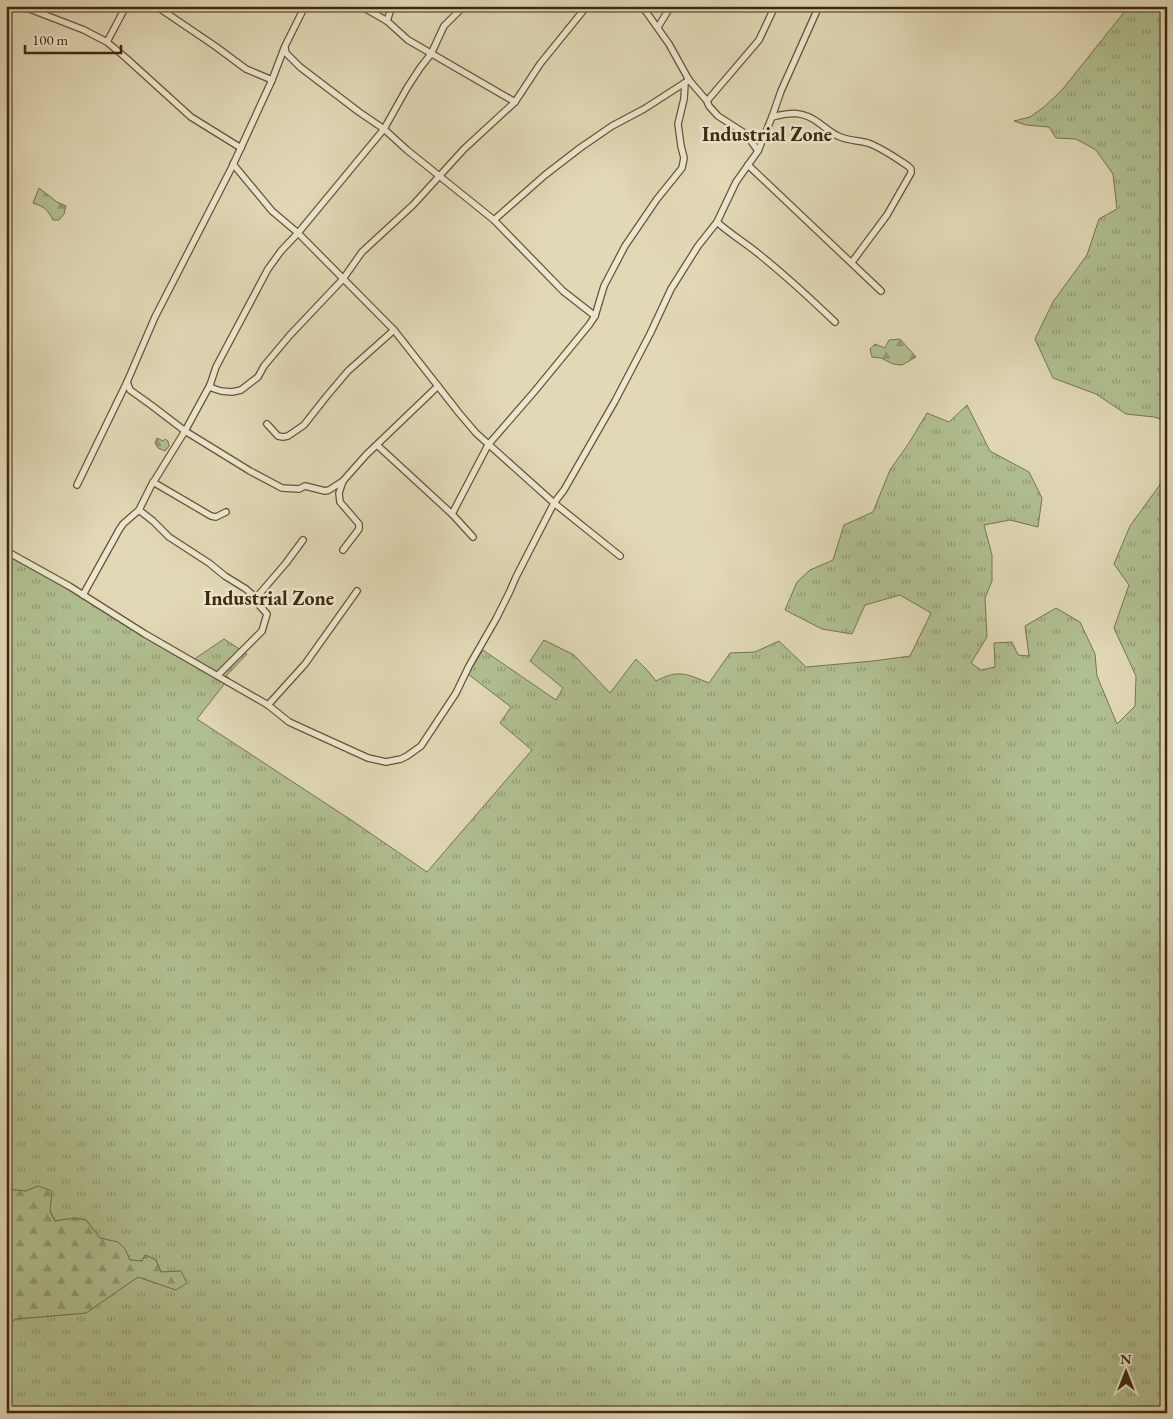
<svg xmlns="http://www.w3.org/2000/svg" width="1173" height="1419" viewBox="0 0 1173 1419" font-family="'EB Garamond',serif">
  <style>
    .grass { fill: url(#grass-tufts); stroke: #77744e }
    .forest { fill: url(#forest-firs); stroke: #77744e }
    .lines { fill: none; stroke-linecap: round; stroke-linejoin: round }
    .minor-casing { stroke: #675437; stroke-width: 8 }
    .minor { stroke: #ece6cf; stroke-width: 5.5 }
    .labels { text-anchor: middle; dominant-baseline: central; stroke-width: 5; stroke-linejoin: round; paint-order: stroke }
    .quarter-label { font-size: 20px; font-weight: bold; fill: #3e280d; stroke: #ece6cf }
  </style>
  <defs>
    <pattern id="grass-tufts" width="24" height="20" patternUnits="userSpaceOnUse" patternTransform="scale(1.25)"><rect width="24" height="20" fill="#b0bf90"/><path d="M3 7l-1-3M5 7V3M7 7l1-3M15 17l-1-3M17 17v-4M19 17l1-3" fill="none" stroke="#919b74"/></pattern>
    <pattern id="forest-firs" width="22" height="20" patternUnits="userSpaceOnUse" patternTransform="scale(1.25)"><rect width="22" height="20" fill="#b0bf90"/><path d="M5 1l3.5 6h-7zM16 11l3.5 6h-7z" fill="#919b74"/></pattern>
  </defs>
  <rect width="100%" height="100%" fill="#e1d8b5"/>
  <filter id="stains"><feTurbulence type="fractalNoise" baseFrequency=".004" numOctaves="4"/><feColorMatrix values="0 0 0 0 .2 0 0 0 0 .09 0 0 0 0 .02 0 0 0 .5 -.17"/></filter>
  <radialGradient id="worn" r=".72"><stop offset=".6" stop-color="#630" stop-opacity="0"/><stop offset="1" stop-color="#630" stop-opacity=".3"/></radialGradient>
  <g class="grass">
    <path d="M1129,6H1167V421L1154,417L1126,414L1096,394L1053,378L1035,339L1053,302L1087,255L1099,219L1117,209L1113,174L1096,150L1076,139L1056,138L1049,127L1026,125L1014,121L1030,117L1044,107L1062,90Z"/>
    <path d="M967,405L990,451L1029,472L1042,498L1038,527L1010,520L984,525L992,555V581L985,598L987,637L971,663L981,670L995,667L994,643L1012,642L1018,655L1029,656L1025,626L1056,608L1080,622L1095,654L1097,676L1117,724L1135,706L1136,676L1114,628L1129,585L1114,564L1130,526L1167,475V1413H6V1325L16,1319L86,1313L138,1277L176,1290L181,1271L161,1272L156,1260L145,1255L142,1261L130,1260L125,1249L118,1243L100,1238L86,1220L74,1218L55,1221L38,1186L26,1191L6,1189V551L193,660L224,639L247,654L226,676L229,678L197,719L351,820L427,872L532,750L500,723L511,707L468,674L483,650L556,700L563,688L530,661L544,640L574,655L610,693L636,659L647,670L656,681C678,669 687,674 709,683L730,653L755,652L779,641L806,667L873,661L910,656L931,613L900,595L865,605L852,634L822,629L785,610L797,582L810,570L833,560L844,525L873,512L890,470L909,443L927,413L949,422Z"/>
  </g>
  <g class="forest">
    <path d="M39,188L57,202L66,206L64,214L59,220H53C47,209 45,207 33,203Z"/>
    <path d="M900,339L916,357L902,365L893,364L881,358L872,357L870,349L875,344L885,348L889,340Z"/>
    <path d="M157,438L163,441L165,439L168,441L169,446L165,451L158,448L155,443Z"/>
    <path d="M38,1186L52,1191L50,1212L55,1221L74,1218L86,1220L100,1238L118,1242L125,1249L130,1260L142,1261L145,1255L156,1260L161,1272L181,1271L187,1283L176,1290L138,1277L86,1313L16,1319L6,1325V1189L26,1191Z"/>
  </g>
  <g class="lines">
    <defs>
      <g id="minor">
        <path d="M22,6L84,30L107,42L126,58L191,117L241,148"/>
        <path d="M156,6L215,46L246,69L272,80"/>
        <path d="M361,6L387,21L408,40L515,102"/>
        <path d="M642,6L669,44L689,80L707,101L709,106L718,116L746,134L758,151"/>
        <path d="M819,6L781,91L772,117L758,151L736,182L717,222C730,234 746,243 760,255C786,276 811,299 835,322"/>
        <path d="M387,21L392,6"/>
        <path d="M658,27L671,6"/>
        <path d="M107,42L126,6"/>
        <path d="M285,48L286,53L300,67L359,112L384,129L407,150L494,220L563,291L595,316"/>
        <path d="M707,101L759,40L775,6"/>
        <path d="M772,117C791,112 803,111 819,123C826,128 831,133 838,136C848,141 858,140 868,143C882,148 896,158 908,166L911,169V173L887,215L852,262"/>
        <path d="M233,164L272,211L298,233L394,330L459,413L476,433L554,503L620,556"/>
        <path d="M748,165L881,291"/>
        <path d="M494,220L545,175L580,148L612,126L644,109L689,80"/>
        <path d="M127,382L130,390L151,405L185,431L250,471L282,488L299,489L305,486L325,491L329,490L343,481"/>
        <path d="M210,385L212,388L221,391L232,392L241,390L258,377L264,366L290,335L343,279L362,252L413,205L464,149L515,102L540,64L587,6"/>
        <path d="M267,424L278,436L283,437L288,436L304,425L326,397L348,371L394,330"/>
        <path d="M377,445L452,514L473,537"/>
        <path d="M153,482L211,516L216,517L226,512"/>
        <path d="M77,485L127,382L155,317L232,167L272,80L285,46L305,6"/>
        <path d="M139,510L153,521L169,537L209,563L225,576L246,589L256,598"/>
        <path d="M452,514L488,445L534,392L589,325L595,316L604,286L625,246L657,199L682,168L684,158L681,146L678,124L684,99L685,83"/>
        <path d="M343,550L359,529V524L340,502L339,493L343,481L366,455L438,386"/>
        <path d="M6,551L69,586L145,634L268,705L289,722L368,758L386,762L401,759L407,756L421,746L456,693L469,666L496,619L510,591L516,577L554,503L564,490L615,401L650,334L671,289L698,246L717,222"/>
        <path d="M83,595L119,530L123,524L139,510L151,486L185,431L210,385L216,367L268,269L281,251L298,233L384,129L407,88L420,68L431,54L444,26L464,6"/>
        <path d="M218,675L262,631L267,614L259,605L256,598L286,563L303,540"/>
        <path d="M268,705L305,664L357,591"/>
      </g>
    </defs>
    <use href="#minor" class="minor-casing"/>
    <use href="#minor" class="minor"/>
  </g>
  <g class="labels">
    <g class="quarter-label">
      <text x="767" y="134">Industrial Zone</text>
      <text x="269" y="598">Industrial Zone</text>
    </g>
  </g>
  <rect width="1173" height="1419" fill="none" stroke="#e1d8b5" stroke-width="25"/>
  <rect x="8" y="8" width="1158" height="1404" fill="none" stroke="#3e280d" stroke-width="2.5"/>
  <rect x="12" y="12" width="1148" height="1394" fill="none" stroke="#3e280d"/>
  <g transform="translate(1126 1372)" stroke="#ece6cf" stroke-width="4" paint-order="stroke">
  <path d="M0-4L9 19L0 12L-9 19Z" fill="#3e280d"/>
  <text y="-8" font-size="14" font-weight="bold" text-anchor="middle" fill="#3e280d">N</text>
  </g>
  <path d="M25 45v8h96v-8" fill="none" stroke="#3e280d" stroke-width="2.5"/>
  <text x="32" y="45" font-size="15" fill="#3e280d" stroke="#ece6cf" stroke-width="4" paint-order="stroke">100 m</text>
  <rect width="100%" height="100%" filter="url(#stains)"/>
  <rect width="100%" height="100%" fill="url(#worn)"/>
</svg>
